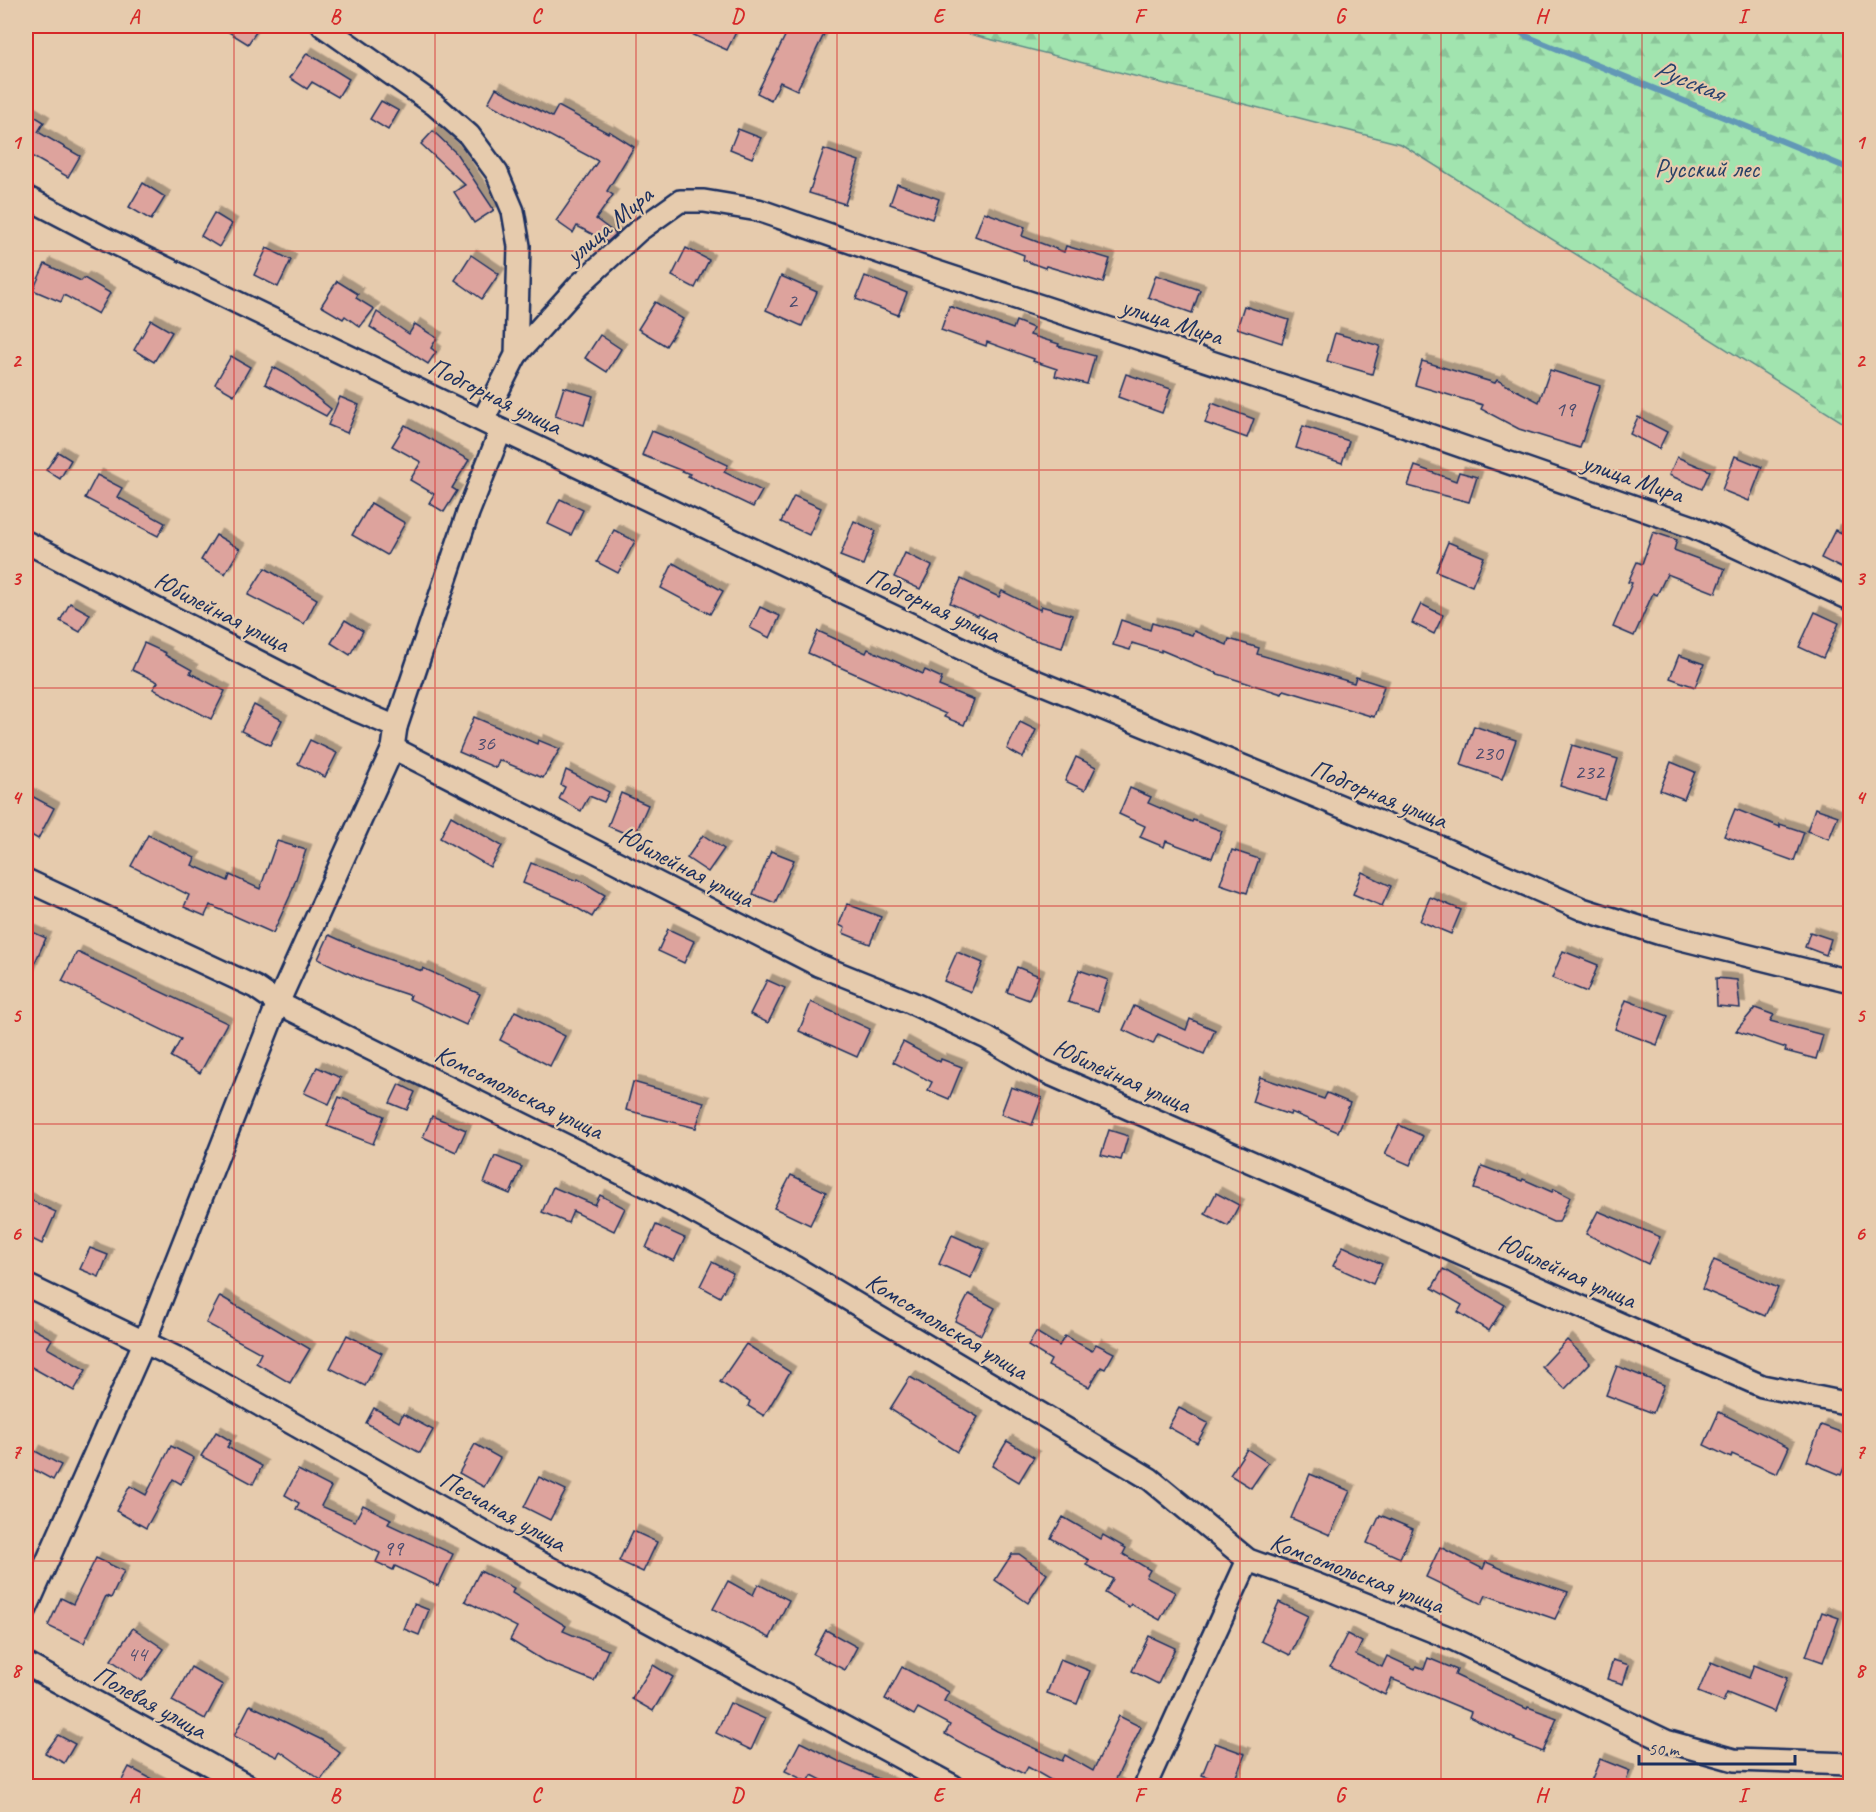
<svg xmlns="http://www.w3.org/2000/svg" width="1876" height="1812" viewBox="0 0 1876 1812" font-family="Caveat,sans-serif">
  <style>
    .forest { fill: url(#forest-firs); stroke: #5e8a86; stroke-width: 1.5 }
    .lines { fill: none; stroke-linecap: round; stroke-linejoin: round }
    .stream { stroke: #6298b6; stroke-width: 6 }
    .building { fill: #dda39d; stroke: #1b2f5e; stroke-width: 1.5; filter: url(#shadow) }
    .street-casing { stroke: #1b2f5e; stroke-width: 26 }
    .street { stroke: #e6cbad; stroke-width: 21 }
    .grid { fill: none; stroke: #d62828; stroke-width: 1.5; stroke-opacity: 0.55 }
    .labels { text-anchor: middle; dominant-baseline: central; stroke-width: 4.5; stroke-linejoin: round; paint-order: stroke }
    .number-label { font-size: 22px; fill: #4c4c6e }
    .park-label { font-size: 26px; fill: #284166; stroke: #e6cbad }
    .street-label { font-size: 26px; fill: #1b2f5e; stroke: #e6cbad }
    .water-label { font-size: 27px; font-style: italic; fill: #27406d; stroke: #e6cbad }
    .neatline { fill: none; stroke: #d62828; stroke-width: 2 }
    .grid-label { font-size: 20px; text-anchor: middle; font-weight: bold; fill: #d62828 }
  </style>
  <defs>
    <pattern id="forest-firs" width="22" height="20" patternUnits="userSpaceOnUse" patternTransform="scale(1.5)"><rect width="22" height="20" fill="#a1e4af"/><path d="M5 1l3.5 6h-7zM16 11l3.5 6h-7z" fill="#8ac499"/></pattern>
    <filter id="shadow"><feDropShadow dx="5.5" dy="-5.5" stdDeviation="0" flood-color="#0004"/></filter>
  </defs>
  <rect width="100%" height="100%" fill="#e6cbad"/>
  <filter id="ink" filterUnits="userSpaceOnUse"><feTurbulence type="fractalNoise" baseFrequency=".0167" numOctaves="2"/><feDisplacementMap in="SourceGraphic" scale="12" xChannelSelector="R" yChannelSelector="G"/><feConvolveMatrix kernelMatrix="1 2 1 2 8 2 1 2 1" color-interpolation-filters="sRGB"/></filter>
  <g filter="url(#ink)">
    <path class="forest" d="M938,26H1850V427L1401,144Z"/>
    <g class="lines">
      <path class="stream" d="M1513,26L1526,36L1850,169"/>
    </g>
    <g class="building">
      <path d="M219,26H260L248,44Z"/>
      <path d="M674,26H739L727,50Z"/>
      <path d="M790,26H807L824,34L797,90L780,82L771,100L757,93Z"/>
      <path d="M307,53L349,79L338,97L312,82L307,89L290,78Z"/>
      <path d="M496,88L552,117L558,106L608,133L609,131L634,147L607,191L613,195L596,219L616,234L607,242L577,226L573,233L556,221L598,161L488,103Z"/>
      <path d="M381,101L399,111L388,130L370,119Z"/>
      <path d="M26,111L44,122L38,132L80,156L68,177L26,153Z"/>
      <path d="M738,129L761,138L752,158L730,149Z"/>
      <path d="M433,131L456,153L494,210L474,223L454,192L465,185L421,144Z"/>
      <path d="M824,149L859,161L845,204L809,193Z"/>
      <path d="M143,183L165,197L151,220L129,207Z"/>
      <path d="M897,184L939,199L932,219L890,204Z"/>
      <path d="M984,212L1025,227L1022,236L1064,252L1066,246L1110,259L1103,283L1046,266L1045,268L1023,260L1024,255L975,236Z"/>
      <path d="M214,213L232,224L219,247L201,236Z"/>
      <path d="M267,248L291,260L278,287L254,275Z"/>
      <path d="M686,248L709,260L695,288L672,276Z"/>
      <path d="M471,255L499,274L482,299L455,280Z"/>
      <path d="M45,264L81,281L84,278L110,293L98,314L64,295L61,302L33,290Z"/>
      <path d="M1156,275L1200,290L1192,313L1148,297Z"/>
      <path d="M781,276L817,292L802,326L766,310Z"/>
      <path d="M865,276L907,293L898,315L856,299Z"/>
      <path d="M337,281L358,294L356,298L374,309L360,327L345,316L343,319L321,306Z"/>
      <path d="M655,302L683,319L666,346L638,329Z"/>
      <path d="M949,306L1013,329L1016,321L1033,328L1030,335L1059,344L1058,346L1095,356L1087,384L1055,376L1057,369L1033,361L1034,359L987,342L986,346L941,330Z"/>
      <path d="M1244,306L1289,320L1282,343L1237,328Z"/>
      <path d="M377,312L409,334L415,324L437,338L431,348L436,352L428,364L370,327Z"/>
      <path d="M151,320L172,332L154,362L134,350Z"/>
      <path d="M1335,333L1380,346L1372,374L1327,361Z"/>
      <path d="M600,335L621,349L607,372L585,358Z"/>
      <path d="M231,356L250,367L234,395L215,384Z"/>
      <path d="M1422,361L1495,383L1497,380L1539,402L1550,370L1600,386L1580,448L1519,429L1481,409L1483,405L1415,385Z"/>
      <path d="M273,367L288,375L331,409L326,416L265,384Z"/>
      <path d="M1126,374L1171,389L1162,413L1118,397Z"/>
      <path d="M564,387L593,396L584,425L555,416Z"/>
      <path d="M340,397L359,405L347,433L328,425Z"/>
      <path d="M1212,403L1254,419L1247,438L1205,423Z"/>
      <path d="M1638,417L1667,432L1659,449L1630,434Z"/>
      <path d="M405,425L469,460L452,488L457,491L444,512L429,503L434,494L410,480L421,462L392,446Z"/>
      <path d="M1303,426L1349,441L1342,463L1296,448Z"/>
      <path d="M652,431L682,443L728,465L724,472L762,491L753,507L688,476L690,474L642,455Z"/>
      <path d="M58,452L71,460L60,479L46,470Z"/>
      <path d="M1735,456L1762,467L1749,501L1722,490Z"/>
      <path d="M1677,457L1710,471L1702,489L1669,475Z"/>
      <path d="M1415,466L1456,481L1459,472L1477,477L1469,502L1408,486Z"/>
      <path d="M97,475L122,488L117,497L165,523L158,536L85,498Z"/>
      <path d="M794,496L821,508L809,535L781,522Z"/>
      <path d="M560,499L583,510L571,535L548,524Z"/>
      <path d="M371,503L405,523L387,555L352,535Z"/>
      <path d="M854,521L876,531L863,565L840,556Z"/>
      <path d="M614,530L635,541L618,573L597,562Z"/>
      <path d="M1835,530L1851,537V573L1821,558Z"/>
      <path d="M1653,532L1677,540L1674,550L1725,569L1716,593L1667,574L1657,595L1653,593L1634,636L1613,627L1632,583L1628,582L1637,562L1642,564Z"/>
      <path d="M216,535L240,549L225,574L201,560Z"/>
      <path d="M1448,542L1484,557L1472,586L1436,571Z"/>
      <path d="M905,553L932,566L920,589L894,577Z"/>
      <path d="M673,563L723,591L710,614L661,588Z"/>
      <path d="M265,568L317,599L304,624L248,595Z"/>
      <path d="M961,579L999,597L1002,591L1040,610L1041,606L1072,615L1062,648L1025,637L979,614L978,616L950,603Z"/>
      <path d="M70,603L90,614L80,632L60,621Z"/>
      <path d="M1421,604L1443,615L1434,634L1412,623Z"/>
      <path d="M760,607L780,616L770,638L750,628Z"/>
      <path d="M1815,612L1839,623L1823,658L1799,647Z"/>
      <path d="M345,620L363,631L350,655L331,643Z"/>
      <path d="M1121,620L1150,630L1152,623L1192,635L1194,631L1227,645L1229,639L1259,648L1257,654L1354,683L1356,677L1384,686L1374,717L1284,690L1282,694L1218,674L1161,650V652L1132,643L1130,650L1113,645Z"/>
      <path d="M818,631L866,653L868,649L923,674L925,670L942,678L939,686L974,700L964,725L944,717L946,714L808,653Z"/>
      <path d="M144,643L166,653L165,655L192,670L190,673L225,691L211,719L153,689L158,682L132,670Z"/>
      <path d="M1679,655L1704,664L1695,687L1670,678Z"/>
      <path d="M254,705L282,720L270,745L241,731Z"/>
      <path d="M474,717L537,744L538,740L560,749L543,778L499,760L496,768L459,752Z"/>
      <path d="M1020,722L1036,730L1023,758L1007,749Z"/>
      <path d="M1474,726L1516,740L1502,779L1461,765Z"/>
      <path d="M310,740L337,753L325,777L298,764Z"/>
      <path d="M1572,745L1618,759L1605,800L1560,786Z"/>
      <path d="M1076,757L1096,767L1085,790L1065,781Z"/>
      <path d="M1671,762L1695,772L1684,799L1660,790Z"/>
      <path d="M566,770L609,792L604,802L589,796L581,811L559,799L565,787L561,785Z"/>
      <path d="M1130,788L1151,797L1148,803L1192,822L1193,820L1222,831L1212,858L1166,841L1164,847L1140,837L1145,826L1119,814Z"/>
      <path d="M26,793L54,808L38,839L26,832Z"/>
      <path d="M621,793L648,805L634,837L608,826Z"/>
      <path d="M1815,808L1838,816L1829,839L1807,831Z"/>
      <path d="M1735,809L1780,827V824L1804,832L1794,861L1724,836Z"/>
      <path d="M451,816L502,846L490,867L440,838Z"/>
      <path d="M148,835L195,858L192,865L228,881L230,875L260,889L277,841L306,850L290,896L273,933L210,905L205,916L184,907L189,895L131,866Z"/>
      <path d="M703,835L724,849L708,872L687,858Z"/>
      <path d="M1232,850L1259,859L1247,893L1220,884Z"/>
      <path d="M771,851L794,860L775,903L753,894Z"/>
      <path d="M531,863L577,881L578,879L605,895L592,917L562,899L523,883Z"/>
      <path d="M1362,872L1391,886L1382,906L1353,894Z"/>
      <path d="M1430,897L1461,910L1451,934L1420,921Z"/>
      <path d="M847,904L881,917L870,944L843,933L845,928L839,925Z"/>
      <path d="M26,929L46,938L26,982Z"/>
      <path d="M668,929L694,941L684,963L658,951Z"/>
      <path d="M1810,932L1831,939L1826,955L1805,947Z"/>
      <path d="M329,935L365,951L422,971L423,968L480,994L466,1025L409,999L411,996L363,980L318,959Z"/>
      <path d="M1563,951L1598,965L1587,992L1552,978Z"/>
      <path d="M77,952L227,1023L200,1073L171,1057L181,1039L62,981Z"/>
      <path d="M957,952L983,963L971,992L944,981Z"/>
      <path d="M1017,967L1039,976L1029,1000L1007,992Z"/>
      <path d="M1079,970L1108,980L1098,1011L1068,1002Z"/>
      <path d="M1716,978L1737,980L1740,1008L1717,1006Z"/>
      <path d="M767,980L785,988L768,1023L750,1014Z"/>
      <path d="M1626,1000L1668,1016L1657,1045L1615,1029Z"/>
      <path d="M811,1002L870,1029L857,1057L799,1031Z"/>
      <path d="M1134,1006L1186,1030L1190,1019L1215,1030L1204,1054L1158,1034L1153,1044L1123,1030Z"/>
      <path d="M1755,1008L1774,1015L1770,1021L1823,1035L1816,1059L1785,1051L1786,1048L1736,1031Z"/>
      <path d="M515,1011L565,1036L550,1066L500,1040Z"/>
      <path d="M903,1042L940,1062L941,1059L962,1067L949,1099L928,1090L932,1082L893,1062Z"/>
      <path d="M317,1067L341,1078L329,1104L304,1093Z"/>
      <path d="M1260,1077L1324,1099L1327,1093L1350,1103L1338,1132L1291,1112L1290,1115L1252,1102Z"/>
      <path d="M633,1082L704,1102L696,1128L626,1110Z"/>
      <path d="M399,1084L415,1092L407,1110L390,1103Z"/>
      <path d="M1011,1087L1042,1098L1032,1125L1001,1114Z"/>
      <path d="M339,1097L384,1116L373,1144L327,1126Z"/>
      <path d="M432,1116L466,1130L456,1152L423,1137Z"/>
      <path d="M1399,1125L1423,1136L1410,1165L1385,1154Z"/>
      <path d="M1109,1130L1128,1136L1121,1160L1101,1155Z"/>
      <path d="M495,1156L522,1167L510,1194L484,1183Z"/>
      <path d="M1482,1166L1522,1181L1523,1179L1552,1192L1554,1189L1570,1197L1559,1222H1553L1501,1198L1474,1189Z"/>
      <path d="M791,1175L826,1192L810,1225L774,1208Z"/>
      <path d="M553,1187L595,1205L600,1195L625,1208L614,1231L573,1211L568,1223L542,1212Z"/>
      <path d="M1216,1193L1239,1205L1228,1226L1205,1214Z"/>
      <path d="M26,1198L56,1212L42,1244L26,1236Z"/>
      <path d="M1598,1211L1660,1237L1648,1264L1586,1234Z"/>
      <path d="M656,1225L685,1238L674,1261L646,1248Z"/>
      <path d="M952,1235L984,1249L971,1278L939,1264Z"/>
      <path d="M1343,1246L1382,1264L1373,1284L1333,1266Z"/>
      <path d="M90,1248L108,1255L99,1277L80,1269Z"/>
      <path d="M1714,1260L1778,1288L1765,1316L1702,1289Z"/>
      <path d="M712,1262L733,1273L720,1297L700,1286Z"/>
      <path d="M1443,1269L1505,1305L1489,1331L1458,1312L1462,1305L1432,1288Z"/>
      <path d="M969,1294L995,1308L981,1335L955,1321Z"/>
      <path d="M220,1296L310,1349L290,1383L256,1363L261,1353L206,1323Z"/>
      <path d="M26,1325L52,1339L47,1348L86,1370L74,1391L26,1364Z"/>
      <path d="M1036,1332L1059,1346L1065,1336L1092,1351L1096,1344L1114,1353L1105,1369L1101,1367L1089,1387L1048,1366L1051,1360L1028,1346Z"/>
      <path d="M347,1335L382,1353L365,1386L330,1368Z"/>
      <path d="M1567,1340L1590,1363L1565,1389L1542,1367Z"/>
      <path d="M746,1344L790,1372L764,1416L748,1406L750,1401L720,1382Z"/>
      <path d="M1617,1366L1664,1385L1653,1413L1606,1395Z"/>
      <path d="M910,1377L978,1417L957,1452L890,1409Z"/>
      <path d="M374,1408L399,1422L403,1414L433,1430L420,1453L366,1423Z"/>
      <path d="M1179,1408L1208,1423L1197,1443L1168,1427Z"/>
      <path d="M1719,1412L1789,1447L1777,1474L1732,1454L1731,1458L1704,1445Z"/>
      <path d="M1821,1425L1851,1436V1451L1841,1475L1807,1461Z"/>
      <path d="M216,1432L231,1441L227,1447L262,1466L253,1484L201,1456Z"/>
      <path d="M1007,1441L1034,1457L1019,1482L992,1466Z"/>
      <path d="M475,1444L500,1458L484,1487L459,1473Z"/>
      <path d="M171,1446L194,1458L181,1484L173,1479L146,1528L116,1511L130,1486L146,1495Z"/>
      <path d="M1247,1449L1268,1463L1251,1488L1230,1475Z"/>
      <path d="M35,1451L61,1465L53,1480L27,1466Z"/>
      <path d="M298,1470L331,1487L321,1506L355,1521L363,1505L391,1519L388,1524L453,1554L438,1586L395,1566L393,1570L376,1562L380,1553L296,1509L299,1503L285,1495Z"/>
      <path d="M1310,1474L1350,1491L1330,1535L1291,1518Z"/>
      <path d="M539,1477L566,1490L550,1520L524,1507Z"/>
      <path d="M1380,1515L1413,1529L1400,1558L1367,1543Z"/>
      <path d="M1063,1517L1101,1539L1103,1535L1126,1548L1123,1554L1150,1570L1146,1577L1175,1592L1160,1620L1131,1604L1129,1607L1105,1593L1113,1579L1086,1565L1089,1560L1051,1538Z"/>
      <path d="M633,1531L657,1542L643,1572L619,1561Z"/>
      <path d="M1440,1547L1483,1569L1486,1562L1509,1572L1568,1592L1555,1619L1486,1595L1482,1604L1426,1577Z"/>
      <path d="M1012,1554H1019L1047,1574L1028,1603L995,1580Z"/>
      <path d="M96,1558L124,1571L111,1598L106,1596L84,1643L48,1626L61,1598L73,1604Z"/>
      <path d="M480,1571L514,1588L512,1593L566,1626L563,1631L608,1650L594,1681L544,1661L510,1640L517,1627L465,1601Z"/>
      <path d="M728,1581L753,1595L758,1584L789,1600L770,1638L713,1609Z"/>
      <path d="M1279,1602L1308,1616L1290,1655L1261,1641Z"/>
      <path d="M414,1604L429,1610L419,1635L404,1629Z"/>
      <path d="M1822,1612L1839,1618L1823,1662L1806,1656Z"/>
      <path d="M133,1628L164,1649L142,1681L111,1660Z"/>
      <path d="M826,1630L857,1647L845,1670L813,1654Z"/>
      <path d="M1347,1634L1362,1642L1356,1655L1382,1667L1387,1656L1415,1669L1416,1666L1424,1669L1428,1658L1457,1670L1455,1675L1527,1709L1528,1707L1557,1718L1543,1752L1514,1740L1515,1739L1469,1717L1471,1712L1392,1679L1385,1695L1330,1667Z"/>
      <path d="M1149,1636L1175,1648L1158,1684L1132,1671Z"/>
      <path d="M1060,1659L1090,1671L1077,1704L1047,1693Z"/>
      <path d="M1613,1660L1629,1665L1623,1684L1607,1679Z"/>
      <path d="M1711,1662L1749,1678L1754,1665L1787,1678L1774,1712L1727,1693L1723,1702L1698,1692Z"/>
      <path d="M653,1665L673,1677L653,1711L632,1699Z"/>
      <path d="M191,1667L223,1685L205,1719L172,1701Z"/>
      <path d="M902,1667L949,1692L944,1701L997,1731L1062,1761L1065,1755L1093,1771L1119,1716L1141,1727L1114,1783L1120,1786H1061L1028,1767L1024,1774L974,1750L945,1734L950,1725L918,1708L914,1715L885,1699Z"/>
      <path d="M730,1703L765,1719L751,1750L716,1733Z"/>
      <path d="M250,1705L322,1740L340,1753L321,1780L280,1751L277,1757L234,1736Z"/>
      <path d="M58,1735L75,1744L64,1763L45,1753Z"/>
      <path d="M800,1742L844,1764L895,1786H833L812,1775L808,1782L785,1771Z"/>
      <path d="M1215,1743L1245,1754L1232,1786L1202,1775Z"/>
      <path d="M1600,1759L1630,1771L1624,1786H1589Z"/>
      <path d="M129,1767L165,1786H119Z"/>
    </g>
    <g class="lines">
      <defs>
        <g id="street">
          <path d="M323,26L435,105L469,135L497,173L513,211L519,246L516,355L483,420"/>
          <path d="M26,197L106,239L501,430L992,663L1442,848L1582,909L1661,934L1850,981"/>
          <path d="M516,355L578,286L638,231L680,201H704L758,210L931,270L1363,412L1693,527L1850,599"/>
          <path d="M26,542L335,701L396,727"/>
          <path d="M393,748L818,965L910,1002L987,1038L1041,1070L1762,1386L1850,1404"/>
          <path d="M26,880L255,987L278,1003L647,1186L796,1268L1150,1479L1248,1560L1318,1585L1455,1640L1666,1741L1734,1760L1850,1764"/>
          <path d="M26,1285L179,1359L498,1540L953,1786"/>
          <path d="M26,1609L144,1343L278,1003L393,748L396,727L468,513L501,430"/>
          <path d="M26,1664L248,1786"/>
          <path d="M1145,1786L1248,1560"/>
        </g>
      </defs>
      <use href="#street" class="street-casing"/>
      <use href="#street" class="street"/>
    </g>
  </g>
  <path class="grid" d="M234,26V1786M435,26V1786M636,26V1786M837,26V1786M1039,26V1786M1240,26V1786M1441,26V1786M1642,26V1786M26,251H1850M26,470H1850M26,688H1850M26,906H1850M26,1124H1850M26,1342H1850M26,1561H1850"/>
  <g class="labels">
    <g class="number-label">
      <text x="792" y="301">2</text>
      <text x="1565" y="409">19</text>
      <text x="485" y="743">36</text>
      <text x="1488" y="753">230</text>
      <text x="1589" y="772">232</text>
      <text x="393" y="1548">99</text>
      <text x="137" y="1654">44</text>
    </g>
    <g class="park-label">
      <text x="1707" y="168">Русский лес</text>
    </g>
    <g class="street-label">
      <text transform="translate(609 225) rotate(-40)">улица Мира</text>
      <text transform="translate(1172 321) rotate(18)">улица Мира</text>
      <text transform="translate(495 396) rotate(26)">Подгорная улица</text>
      <text transform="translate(1633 478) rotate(19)">улица Мира</text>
      <text transform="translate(933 605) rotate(25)">Подгорная улица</text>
      <text transform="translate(222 612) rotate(27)">Юбилейная улица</text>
      <text transform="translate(1379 794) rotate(22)">Подгорная улица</text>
      <text transform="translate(686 867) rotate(27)">Юбилейная улица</text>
      <text transform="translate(1122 1076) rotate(24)">Юбилейная улица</text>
      <text transform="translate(519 1092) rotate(26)">Комсомольская улица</text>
      <text transform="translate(1567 1271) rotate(24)">Юбилейная улица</text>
      <text transform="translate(947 1326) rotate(31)">Комсомольская улица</text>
      <text transform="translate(503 1511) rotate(29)">Песчаная улица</text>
      <text transform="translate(1357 1573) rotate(21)">Комсомольская улица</text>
      <text transform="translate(150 1702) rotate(29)">Полевая улица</text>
    </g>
    <g class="water-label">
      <text transform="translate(1689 80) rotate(22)">Русская</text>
    </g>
  </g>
  <rect width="1876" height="1812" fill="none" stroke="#e6cbad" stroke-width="66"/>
  <path d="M1639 1755v9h156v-9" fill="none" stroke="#1b2f5e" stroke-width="3"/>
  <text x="1648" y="1755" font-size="18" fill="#1b2f5e" stroke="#e6cbad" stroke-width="4.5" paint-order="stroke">50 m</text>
  <rect x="33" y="33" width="1810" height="1746" class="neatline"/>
  <g class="grid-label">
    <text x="134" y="23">A</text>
    <text x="335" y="23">B</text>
    <text x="536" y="23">C</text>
    <text x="737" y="23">D</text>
    <text x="938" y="23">E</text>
    <text x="1139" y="23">F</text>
    <text x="1340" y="23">G</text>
    <text x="1541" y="23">H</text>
    <text x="1742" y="23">I</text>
    <text x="16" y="149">1</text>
    <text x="1860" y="149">1</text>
    <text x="16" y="367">2</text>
    <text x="1860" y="367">2</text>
    <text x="16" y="585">3</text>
    <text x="1860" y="585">3</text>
    <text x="16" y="804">4</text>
    <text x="1860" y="804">4</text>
    <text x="16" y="1022">5</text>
    <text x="1860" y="1022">5</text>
    <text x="16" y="1240">6</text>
    <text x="1860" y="1240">6</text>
    <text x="16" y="1458">7</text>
    <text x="1860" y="1458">7</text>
    <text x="16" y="1677">8</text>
    <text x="1860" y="1677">8</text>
    <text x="134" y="1802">A</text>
    <text x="335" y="1802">B</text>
    <text x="536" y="1802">C</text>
    <text x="737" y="1802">D</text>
    <text x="938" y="1802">E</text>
    <text x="1139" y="1802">F</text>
    <text x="1340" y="1802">G</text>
    <text x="1541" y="1802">H</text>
    <text x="1742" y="1802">I</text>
  </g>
</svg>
